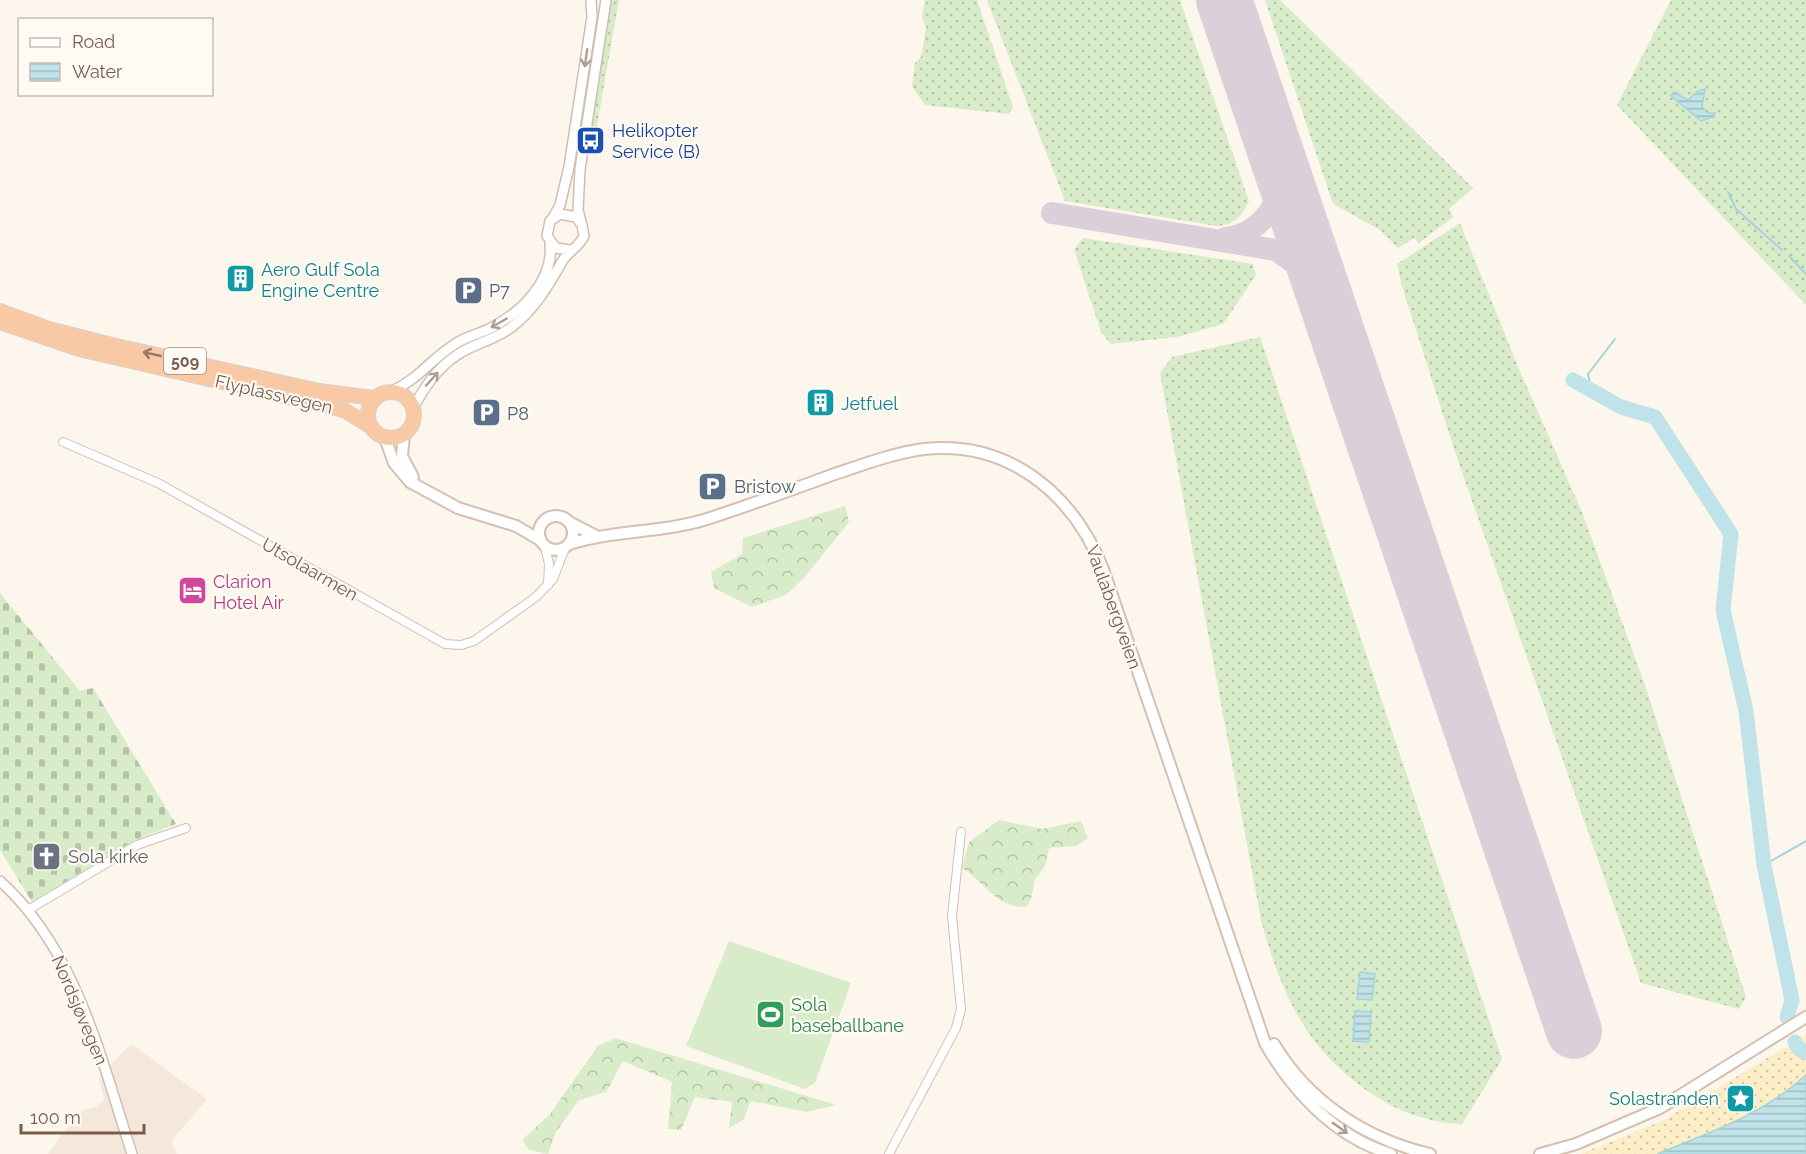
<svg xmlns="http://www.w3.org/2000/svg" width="1806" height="1154" viewBox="0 0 1806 1154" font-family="Raleway,sans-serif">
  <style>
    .residential { fill: #f5e8da }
    .grass { fill: url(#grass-dots) }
    .forest { fill: url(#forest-crowns) }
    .sand { fill: url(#sand-dots) }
    .cemetery { fill: url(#cemetery-stones) }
    .garden { fill: #d8ecc9 }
    .water { fill: url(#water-rules); stroke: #a5d3da; stroke-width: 1.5 }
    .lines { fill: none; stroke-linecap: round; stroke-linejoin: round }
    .stream { stroke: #a5d3da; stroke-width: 2 }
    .river { stroke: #bfe3e8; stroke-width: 15 }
    .taxiway { stroke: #dbcfda; stroke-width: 22 }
    .runway { stroke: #dbcfda; stroke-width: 56 }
    .minor-casing { stroke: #d1beb0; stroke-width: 10 }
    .tertiary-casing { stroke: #d1beb0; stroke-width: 12 }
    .secondary-casing { stroke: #d6c0b0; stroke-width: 14 }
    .trunk-casing { stroke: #dad1cd; stroke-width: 16 }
    .minor { stroke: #fff; stroke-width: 8 }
    .tertiary { stroke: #fff; stroke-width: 9 }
    .secondary { stroke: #fff; stroke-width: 10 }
    .trunk { stroke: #f9c8a4; stroke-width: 14 }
    .oneway { stroke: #af9d94 }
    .oneway2 { stroke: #9a7763 }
    .labels { text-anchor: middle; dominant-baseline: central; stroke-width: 4.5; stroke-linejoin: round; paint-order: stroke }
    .shield { fill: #fffaf3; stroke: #a28b7f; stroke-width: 1.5 }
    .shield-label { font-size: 16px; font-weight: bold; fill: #7a5c4d }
    .transit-label { font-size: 18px; fill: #164399; stroke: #fffaf3; text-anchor: start }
    .culture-label { font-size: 18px; fill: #0d838f; stroke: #fffaf3; text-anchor: start }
    .service-label { font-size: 18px; fill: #4e5e75; stroke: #fffaf3; text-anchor: start }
    .street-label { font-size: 18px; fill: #7a5c4d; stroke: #fffaf3 }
    .hotel-label { font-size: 18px; fill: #b23c85; stroke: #fffaf3; text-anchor: start }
    .worship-label { font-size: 18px; fill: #5b616d; stroke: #fffaf3; text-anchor: start }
    .leisure-label { font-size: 18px; fill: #27864d; stroke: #fffaf3; text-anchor: start }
  </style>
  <defs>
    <pattern id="grass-dots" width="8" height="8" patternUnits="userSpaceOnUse" patternTransform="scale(1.5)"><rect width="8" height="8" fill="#d8ecc9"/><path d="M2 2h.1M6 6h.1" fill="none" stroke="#b4c2a5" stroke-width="1.8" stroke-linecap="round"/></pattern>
    <pattern id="forest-crowns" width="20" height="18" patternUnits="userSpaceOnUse" patternTransform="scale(1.5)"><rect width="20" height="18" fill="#d8ecc9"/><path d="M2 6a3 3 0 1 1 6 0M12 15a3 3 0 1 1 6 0" fill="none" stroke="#b4c2a5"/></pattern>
    <pattern id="sand-dots" width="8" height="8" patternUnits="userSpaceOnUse" patternTransform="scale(1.5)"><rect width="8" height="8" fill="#fcefc7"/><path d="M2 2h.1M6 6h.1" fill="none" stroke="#d1c5a4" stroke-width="1.8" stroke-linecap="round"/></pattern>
    <pattern id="cemetery-stones" width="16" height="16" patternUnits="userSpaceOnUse" patternTransform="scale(1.5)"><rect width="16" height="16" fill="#d8ecc9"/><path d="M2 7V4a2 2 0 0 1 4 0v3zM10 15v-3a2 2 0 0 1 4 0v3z" fill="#b4c2a5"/></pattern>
    <pattern id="water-rules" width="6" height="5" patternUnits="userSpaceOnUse" patternTransform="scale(1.5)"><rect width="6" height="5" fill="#bfe3e8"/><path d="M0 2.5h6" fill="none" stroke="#a0bbbe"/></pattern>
  </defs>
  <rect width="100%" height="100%" fill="#fdf6ec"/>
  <path class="residential" d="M131,1044L207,1099L172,1140L177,1154H48L80,1111L96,1107L104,1100L99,1077Z"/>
  <g class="grass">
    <path d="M611,0H619L595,137L589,134Z"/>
    <path d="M925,0H977L1013,107L1009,114L925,105L912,87L915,63L921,57L926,28L922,17Z"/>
    <path d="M987,0H1180L1249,201C1241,217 1235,225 1216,226L1065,201Z"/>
    <path d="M1265,0H1280L1473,188L1449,209L1453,217L1419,243L1414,238L1398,248L1380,230L1333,204Z"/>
    <path d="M1671,0H1806V305L1617,105Z"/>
    <path d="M1460,223L1519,369L1582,512L1646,688L1746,997L1739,1009L1641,983L1455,452L1402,286L1397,264Z"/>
    <path d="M1083,238L1253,264L1256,275L1223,324L1177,337L1111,344L1101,332L1074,249Z"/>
    <path d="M1260,337L1502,1059L1462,1124C1429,1123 1399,1112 1372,1094C1305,1049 1282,995 1261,920L1160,373L1172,357Z"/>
  </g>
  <g class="forest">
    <path d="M845,506L849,522L804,578L786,595L752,607L714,588L711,572L742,554L743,538Z"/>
    <path d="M999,820L1042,829L1081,821L1088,838L1076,846L1049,848L1045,866L1035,879L1031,899L1026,907C996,908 985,882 962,868L969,842Z"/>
    <path d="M615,1038L836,1105L807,1112L751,1101L743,1120L729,1128L732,1102L695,1097L681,1130L668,1129L672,1082L623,1061L607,1091L578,1101L556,1132L548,1154L529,1150L522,1140L550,1114L598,1046Z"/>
  </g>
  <path class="sand" d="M1806,1035V1075L1768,1105L1734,1124L1657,1154H1580L1662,1121Z"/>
  <path class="cemetery" d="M0,593L80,691L93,688L176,824L135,840L32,902L0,850Z"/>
  <path class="garden" d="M729,941L851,983L815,1083L805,1089L686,1046Z"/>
  <g class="water">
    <path d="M1705,89L1702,107L1708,113H1715L1713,117L1701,121L1671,96L1674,92L1688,100L1698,91Z"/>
    <path d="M1360,972L1375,974L1372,1000L1357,999Z"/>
    <path d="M1355,1011L1371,1012L1369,1042L1353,1041Z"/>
    <path d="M1806,1075V1154H1657C1710,1132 1763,1115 1806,1075Z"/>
  </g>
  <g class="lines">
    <g class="stream">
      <path d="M1728,192L1736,209L1782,250"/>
      <path d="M1789,256L1806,274"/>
      <path d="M1591,388L1588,374L1615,339"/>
      <path d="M1764,865L1806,841"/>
    </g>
    <g class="river">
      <path d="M1573,380L1621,407L1655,417L1731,534L1723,610L1746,711L1764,865L1792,1000L1787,1017"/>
      <path d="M1795,1042L1799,1049L1806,1052"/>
    </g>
    <g class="taxiway">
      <path d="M1052,213L1276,250L1300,267L1329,312"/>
      <path d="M1226,238C1259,234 1285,202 1281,168"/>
    </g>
    <path class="runway" d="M1224,0L1574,1031"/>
    <defs>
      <g id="minor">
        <path d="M63,442L158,483L445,644L461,645L474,641L536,597L553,579L565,548"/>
        <path d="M545,547L549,564L548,585"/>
        <path d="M28,910L137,845L186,828"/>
        <path d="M889,1154L956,1028L961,1009L952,916L961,832"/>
      </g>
      <g id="tertiary">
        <path d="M553,218L560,205L569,167L592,17L591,0"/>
        <path d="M581,222L578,210L580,169L606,0"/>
        <path d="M392,391C419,379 431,359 455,344C465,337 478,334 489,329C521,313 554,281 550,244"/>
        <path d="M413,408C424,388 437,368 457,355C474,343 496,340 513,326C536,308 549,284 563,260C569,251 579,247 584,236L582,225L576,217L560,214L550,221L547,236L556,248L570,250"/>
        <path d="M0,881C77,950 101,1059 132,1154"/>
      </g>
      <g id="secondary">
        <path d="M404,434L402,456L413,477"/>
        <path d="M385,438L394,463L410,482L458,508L516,526L540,540"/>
        <circle cx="556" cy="533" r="17"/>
        <path d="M569,522L596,536"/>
        <path d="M569,544C614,530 662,533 707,519C750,505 791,490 832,475C862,465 893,453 924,449C1009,440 1073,494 1103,569L1265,1043C1293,1092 1335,1137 1391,1154"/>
        <path d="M1274,1044C1308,1101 1365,1139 1430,1154"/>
        <path d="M1540,1154L1576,1144L1660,1108L1806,1017"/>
      </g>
      <g id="trunk">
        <path d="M0,311L49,329L112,345L319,391L374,398"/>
        <path d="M0,322L79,349L344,410L370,426"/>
        <circle cx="391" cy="415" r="23"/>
      </g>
    </defs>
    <use href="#minor" class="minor-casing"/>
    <use href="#tertiary" class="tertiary-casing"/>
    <use href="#secondary" class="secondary-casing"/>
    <use href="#trunk" class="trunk-casing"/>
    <use href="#minor" class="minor"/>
    <use href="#tertiary" class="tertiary"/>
    <use href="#secondary" class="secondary"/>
    <use href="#trunk" class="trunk"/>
  </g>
  <defs><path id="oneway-shaft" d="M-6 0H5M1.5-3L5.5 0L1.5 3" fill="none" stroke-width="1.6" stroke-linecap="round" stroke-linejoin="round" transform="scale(1.5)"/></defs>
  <g class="oneway">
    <use href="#oneway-shaft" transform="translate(586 58) rotate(98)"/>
    <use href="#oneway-shaft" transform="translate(499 323) rotate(150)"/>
    <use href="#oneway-shaft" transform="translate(432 379) rotate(-48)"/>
    <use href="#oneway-shaft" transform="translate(1340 1128) rotate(35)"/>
  </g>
  <use class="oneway2" href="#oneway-shaft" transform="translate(152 354) rotate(-167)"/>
  <defs>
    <symbol id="bus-square" viewBox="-11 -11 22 22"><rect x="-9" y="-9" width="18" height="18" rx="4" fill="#1a4fb4" stroke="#fffaf3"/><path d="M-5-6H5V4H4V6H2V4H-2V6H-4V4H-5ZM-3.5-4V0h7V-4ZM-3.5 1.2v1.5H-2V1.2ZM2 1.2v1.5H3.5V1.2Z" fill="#fff"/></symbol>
    <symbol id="building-square" viewBox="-11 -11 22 22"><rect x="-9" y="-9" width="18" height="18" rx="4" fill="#0f9aa8" stroke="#fffaf3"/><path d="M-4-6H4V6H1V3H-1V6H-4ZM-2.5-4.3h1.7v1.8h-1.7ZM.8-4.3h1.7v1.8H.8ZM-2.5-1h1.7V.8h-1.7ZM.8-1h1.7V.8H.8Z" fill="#fff"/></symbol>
    <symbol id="parking-square" viewBox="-11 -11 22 22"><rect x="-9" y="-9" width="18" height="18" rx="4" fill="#5c6f8a" stroke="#fffaf3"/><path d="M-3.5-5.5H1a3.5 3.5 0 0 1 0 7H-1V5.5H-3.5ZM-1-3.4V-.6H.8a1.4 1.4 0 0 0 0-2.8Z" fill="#fff"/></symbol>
    <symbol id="hotel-square" viewBox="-11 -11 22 22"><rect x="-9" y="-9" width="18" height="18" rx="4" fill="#d1479c" stroke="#fffaf3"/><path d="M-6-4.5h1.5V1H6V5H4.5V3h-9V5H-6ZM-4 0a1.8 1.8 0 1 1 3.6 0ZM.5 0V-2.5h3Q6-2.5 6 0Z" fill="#fff"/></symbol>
    <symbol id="church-square" viewBox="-11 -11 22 22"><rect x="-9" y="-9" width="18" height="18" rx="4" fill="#6b7280" stroke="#fffaf3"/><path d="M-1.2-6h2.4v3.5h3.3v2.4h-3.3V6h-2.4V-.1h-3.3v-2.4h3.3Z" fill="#fff"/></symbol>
    <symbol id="stadium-square" viewBox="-11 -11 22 22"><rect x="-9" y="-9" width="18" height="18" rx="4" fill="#2e9e5b" stroke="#fffaf3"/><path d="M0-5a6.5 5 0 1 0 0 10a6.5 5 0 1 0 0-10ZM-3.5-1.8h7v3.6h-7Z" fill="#fff"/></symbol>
    <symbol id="sight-square" viewBox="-11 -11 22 22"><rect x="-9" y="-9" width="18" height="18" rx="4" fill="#0f9aa8" stroke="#fffaf3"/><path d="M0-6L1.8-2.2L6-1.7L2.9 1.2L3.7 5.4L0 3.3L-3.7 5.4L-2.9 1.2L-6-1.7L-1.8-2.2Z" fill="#fff"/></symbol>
  </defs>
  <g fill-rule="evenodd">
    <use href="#bus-square" x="574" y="124" width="33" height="33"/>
    <use href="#building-square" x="224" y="262" width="33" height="33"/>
    <use href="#parking-square" x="452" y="274" width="33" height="33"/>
    <use href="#building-square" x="804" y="386" width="33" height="33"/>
    <use href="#parking-square" x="470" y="396" width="33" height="33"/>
    <use href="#parking-square" x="696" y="470" width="33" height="33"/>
    <use href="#hotel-square" x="176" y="574" width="33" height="33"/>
    <use href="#church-square" x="30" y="840" width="33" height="33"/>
    <use href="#stadium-square" x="754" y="998" width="33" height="33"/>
    <use href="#sight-square" x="1724" y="1082" width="33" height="33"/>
  </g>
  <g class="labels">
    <rect class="shield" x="164" y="348" width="42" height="26" rx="4.5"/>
    <g class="shield-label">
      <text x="185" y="361">509</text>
    </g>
    <g class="transit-label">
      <text x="612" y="130">Helikopter<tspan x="612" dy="21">Service (B)</tspan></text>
    </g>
    <g class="culture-label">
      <text x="261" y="269">Aero Gulf Sola<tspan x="261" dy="21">Engine Centre</tspan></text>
      <text x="841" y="403">Jetfuel</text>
      <text x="1719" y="1098" text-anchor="end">Solastranden</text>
    </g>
    <g class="service-label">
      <text x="489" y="290">P7</text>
      <text x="507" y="413">P8</text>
      <text x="734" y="486">Bristow</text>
    </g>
    <g class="street-label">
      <text transform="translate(274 394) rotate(13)">Flyplassvegen</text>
      <text transform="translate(310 569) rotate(30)">Utsolaarmen</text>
      <text transform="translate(1114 607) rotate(70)">Vaulabergveien</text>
      <text transform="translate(80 1010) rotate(67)">Nordsjøvegen</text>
    </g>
    <g class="hotel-label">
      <text x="213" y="581">Clarion<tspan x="213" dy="21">Hotel Air</tspan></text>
    </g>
    <g class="worship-label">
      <text x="68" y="856">Sola kirke</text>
    </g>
    <g class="leisure-label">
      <text x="791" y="1004">Sola<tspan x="791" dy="21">baseballbane</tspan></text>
    </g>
  </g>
  <rect x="18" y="18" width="195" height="78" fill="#fffaf3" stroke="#cabbb1" stroke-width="1.5"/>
  <rect x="30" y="38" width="30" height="9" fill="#ffffff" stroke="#cabbb1" stroke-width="1.5"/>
  <text x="72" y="48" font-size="18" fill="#7a5c4d">Road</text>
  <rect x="30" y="63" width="30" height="18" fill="url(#water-rules)" stroke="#cabbb1" stroke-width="1.5"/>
  <text x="72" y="78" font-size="18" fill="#7a5c4d">Water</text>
  <path d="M21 1124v9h123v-9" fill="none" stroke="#7a5c4d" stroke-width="3"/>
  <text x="30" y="1124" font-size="18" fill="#7a5c4d" stroke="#fffaf3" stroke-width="4.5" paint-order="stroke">100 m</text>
</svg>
